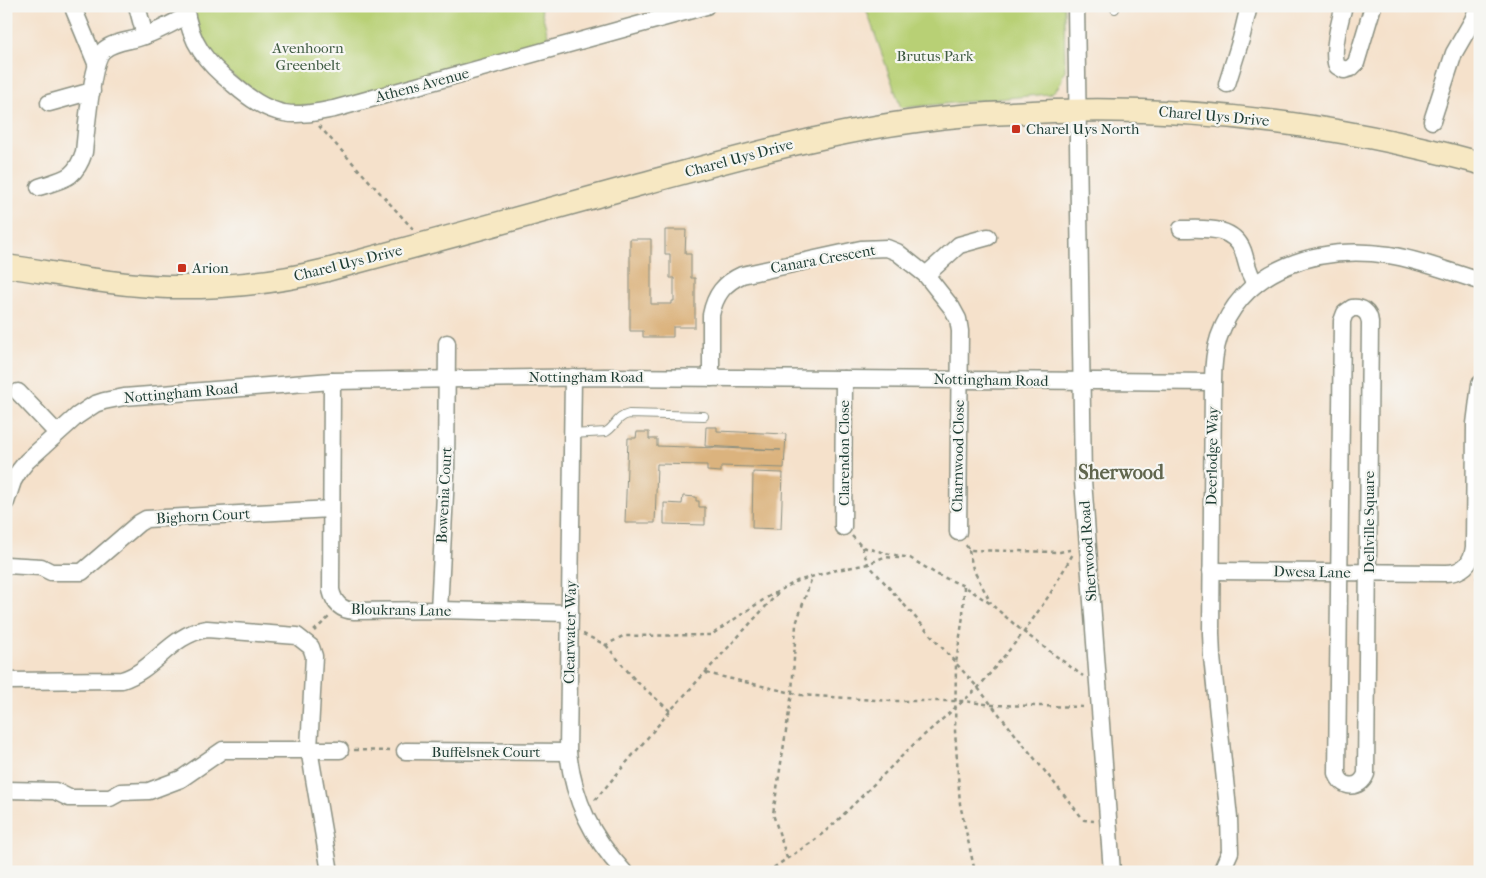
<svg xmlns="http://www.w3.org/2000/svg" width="1486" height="878" viewBox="0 0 1486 878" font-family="'IM FELL French Canon',serif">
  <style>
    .green { fill: #b8d075; stroke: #6c8654 }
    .building { fill: #dbb37e }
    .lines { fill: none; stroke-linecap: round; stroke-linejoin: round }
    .service-casing { stroke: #8a8f80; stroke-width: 10 }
    .minor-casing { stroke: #8a8f80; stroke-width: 19 }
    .secondary-casing { stroke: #8a8f80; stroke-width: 25 }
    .path { stroke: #8a8f80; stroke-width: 2.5; stroke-dasharray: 4 4; stroke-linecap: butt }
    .service { stroke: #fff; stroke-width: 8 }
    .minor { stroke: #fff; stroke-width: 16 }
    .secondary { stroke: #f7e8c3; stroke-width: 22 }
    .poi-dot { fill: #c8321e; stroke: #f6f6f2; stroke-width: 2 }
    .labels { text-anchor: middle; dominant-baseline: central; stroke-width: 4.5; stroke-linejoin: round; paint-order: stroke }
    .park-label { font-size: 15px; fill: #3e5a41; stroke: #f6f6f2 }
    .street-label { font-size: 15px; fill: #1f3d34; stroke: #f6f6f2 }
    .poi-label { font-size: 15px; fill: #1f3d34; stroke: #f6f6f2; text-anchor: start }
    .district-label { font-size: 20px; font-weight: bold; fill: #61664e; stroke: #f6f6f2 }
  </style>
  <rect width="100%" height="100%" fill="#f6f6f2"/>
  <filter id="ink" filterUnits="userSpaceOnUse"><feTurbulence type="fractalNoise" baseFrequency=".02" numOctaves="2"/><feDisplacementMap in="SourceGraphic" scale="10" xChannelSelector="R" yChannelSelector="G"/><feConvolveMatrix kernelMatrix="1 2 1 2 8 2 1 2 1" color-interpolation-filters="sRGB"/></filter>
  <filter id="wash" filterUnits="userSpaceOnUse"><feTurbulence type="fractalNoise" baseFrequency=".0096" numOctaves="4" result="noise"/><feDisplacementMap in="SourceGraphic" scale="20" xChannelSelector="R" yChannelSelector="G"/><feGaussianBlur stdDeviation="1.12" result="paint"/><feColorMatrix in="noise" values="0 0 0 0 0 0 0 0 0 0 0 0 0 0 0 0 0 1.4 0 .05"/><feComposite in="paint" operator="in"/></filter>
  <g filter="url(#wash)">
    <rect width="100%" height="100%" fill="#f5e1cb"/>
    <g class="green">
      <path d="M191,6H540L550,42L325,105L288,107L266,100L220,66L201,40Z"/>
      <path d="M865,6H1064L1065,72L1063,73C1062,83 1058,90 1049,94L901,108Z"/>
    </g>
    <g id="blocks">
      <g class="building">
        <path d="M665,230H686L685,254H691V278H695V327H673V337H643V331H630V239H651V304H672V301H674V278H670V254H665Z"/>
        <path d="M706,427H717V431L786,434L784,468L721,466V472L707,471V465L657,464L655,523H625L628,438H636L637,432H649V439H657V446L781,450L705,446Z"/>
        <path d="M753,472L783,473L781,529L752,528Z"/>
        <path d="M683,496L696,497V501H699V507H705V525L664,524V503L682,504Z"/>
      </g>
    </g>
  </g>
  <g filter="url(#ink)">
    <use href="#blocks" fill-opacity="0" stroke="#8a8f80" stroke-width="1"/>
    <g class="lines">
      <defs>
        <g id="service">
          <path d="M1115,9L1116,6"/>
          <path d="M572,434L606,432C616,426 616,417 629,414L704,416"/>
        </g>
        <g id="minor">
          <path d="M137,6L145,36"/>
          <path d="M185,6C190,43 206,63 234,85C249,98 264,109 284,113C301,116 317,112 334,109L706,6"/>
          <path d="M1076,6L1083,480L1112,872"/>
          <path d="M1344,6C1340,20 1331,53 1337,66L1344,70L1351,68L1356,63L1373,6"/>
          <path d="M74,10L96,63"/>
          <path d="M1227,84L1241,39L1249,6"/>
          <path d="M49,103L92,91"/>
          <path d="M1432,121L1454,53L1473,20L1478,6"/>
          <path d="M39,187C63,179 75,180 84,152C86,133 92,59 104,50C114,41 132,41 144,36C159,31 173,23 186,16"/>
          <path d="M1181,229C1204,229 1233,225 1243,251C1247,263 1248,274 1256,284"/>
          <path d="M926,275L959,245L988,237"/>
          <path d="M1352,308C1362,307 1369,312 1370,322L1366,774C1360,790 1341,789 1337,773L1342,321L1345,313Z"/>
          <path d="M573,377L568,752C574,801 591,836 624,872"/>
          <path d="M711,378V315C715,295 724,283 742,275L861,249L887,248L897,252L926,275L952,308L958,319L960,331L958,532"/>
          <path d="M332,381L331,590C334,603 341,610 354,611L439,610L570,613"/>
          <path d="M18,392L57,433"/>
          <path d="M6,502L13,481L19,471L27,461L77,416L95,404L104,401L124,397L332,381L605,377L1213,382"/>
          <path d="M843,527L844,379"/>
          <path d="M6,565L41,567L51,572H82L139,523L146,519L331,509"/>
          <path d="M1211,571L1446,573C1462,573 1472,564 1474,547L1475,424L1480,384"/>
          <path d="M439,610L446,475L447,343"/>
          <path d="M6,681L122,680C155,670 171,634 207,629L297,636L311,647L314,656L309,749L330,872"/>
          <path d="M405,751L568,752"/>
          <path d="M6,790L55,791L69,798H110L121,792L149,791L181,779L223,750H340"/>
          <path d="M1221,872L1230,852L1229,818L1212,657L1211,633L1213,382C1213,367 1214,352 1219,337C1244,266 1320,245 1389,255C1420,260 1450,272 1480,281"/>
        </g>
        <path id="secondary" d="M6,266C60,274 114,285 168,287C222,288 274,283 327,270C432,242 536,213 641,184C734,159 827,132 923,120C952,116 982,114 1011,113C1170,103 1327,121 1480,163"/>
      </defs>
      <use href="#service" class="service-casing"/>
      <use href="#minor" class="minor-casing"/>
      <use href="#secondary" class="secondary-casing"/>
      <g class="path">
        <path d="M319,126L413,229"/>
        <path d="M852,536L862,547L890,554L910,558L938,575L964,586L991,604L1021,630L1083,676"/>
        <path d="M966,545L969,550L1060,552L1074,549"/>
        <path d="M862,547L868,564L978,688L1084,820L1094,821"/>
        <path d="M969,550L973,569L991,603"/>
        <path d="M1476,577L1480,581"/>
        <path d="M964,586L963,616L956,663L955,731L960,804L975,872"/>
        <path d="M314,631L330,616"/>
        <path d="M583,634L606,645L623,636L711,635L766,598L797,581L832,571L868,564L884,557L901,558"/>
        <path d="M606,645L635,680L670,711L779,592"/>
        <path d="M706,673L801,695L891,701H964L992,705L1086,707"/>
        <path d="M354,750L391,751"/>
        <path d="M595,800L670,711"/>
        <path d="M787,858L773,814L792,693L796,624L812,577"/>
        <path d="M767,872L815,840L836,822L914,744L978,688L1024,632L1050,594L1074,552"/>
      </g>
      <use href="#service" class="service"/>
      <use href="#minor" class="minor"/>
      <use href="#secondary" class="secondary"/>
    </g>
  </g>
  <g class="poi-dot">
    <rect x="1011" y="124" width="10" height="10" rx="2.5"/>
    <rect x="177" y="263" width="10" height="10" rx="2.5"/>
  </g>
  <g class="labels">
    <g class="park-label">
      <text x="308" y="48">Avenhoorn<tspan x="308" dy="17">Greenbelt</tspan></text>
      <text x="935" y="56">Brutus Park</text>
    </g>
    <g class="street-label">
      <text transform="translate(422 85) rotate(-15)">Athens Avenue</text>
      <text transform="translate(1214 116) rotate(5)">Charel Uys Drive</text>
      <text transform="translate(739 158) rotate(-15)">Charel Uys Drive</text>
      <text transform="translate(823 259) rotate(-10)">Canara Crescent</text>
      <text transform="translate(348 263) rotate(-14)">Charel Uys Drive</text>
      <text x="586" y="377">Nottingham Road</text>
      <text transform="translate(991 380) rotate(1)">Nottingham Road</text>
      <text transform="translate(181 393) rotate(-5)">Nottingham Road</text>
      <text transform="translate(844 453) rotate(-90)">Clarendon Close</text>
      <text transform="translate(958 456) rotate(-89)">Charnwood Close</text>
      <text transform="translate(1212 456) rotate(-89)">Deerlodge Way</text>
      <text transform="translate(444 495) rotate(-87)">Bowenia Court</text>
      <text transform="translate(203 516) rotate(-3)">Bighorn Court</text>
      <text transform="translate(1369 522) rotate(-90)">Dellville Square</text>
      <text transform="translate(1088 551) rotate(-94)">Sherwood Road</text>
      <text transform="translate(1312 572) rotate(1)">Dwesa Lane</text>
      <text transform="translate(401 610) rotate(1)">Bloukrans Lane</text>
      <text transform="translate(570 632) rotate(-89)">Clearwater Way</text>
      <text x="486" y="752">Buffelsnek Court</text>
    </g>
    <g class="poi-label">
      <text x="1026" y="129">Charel Uys North</text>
      <text x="192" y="268">Arion</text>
    </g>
    <g class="district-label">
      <text x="1121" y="472">Sherwood</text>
    </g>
  </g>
  <rect width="1486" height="878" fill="none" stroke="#f6f6f2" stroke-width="25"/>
</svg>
